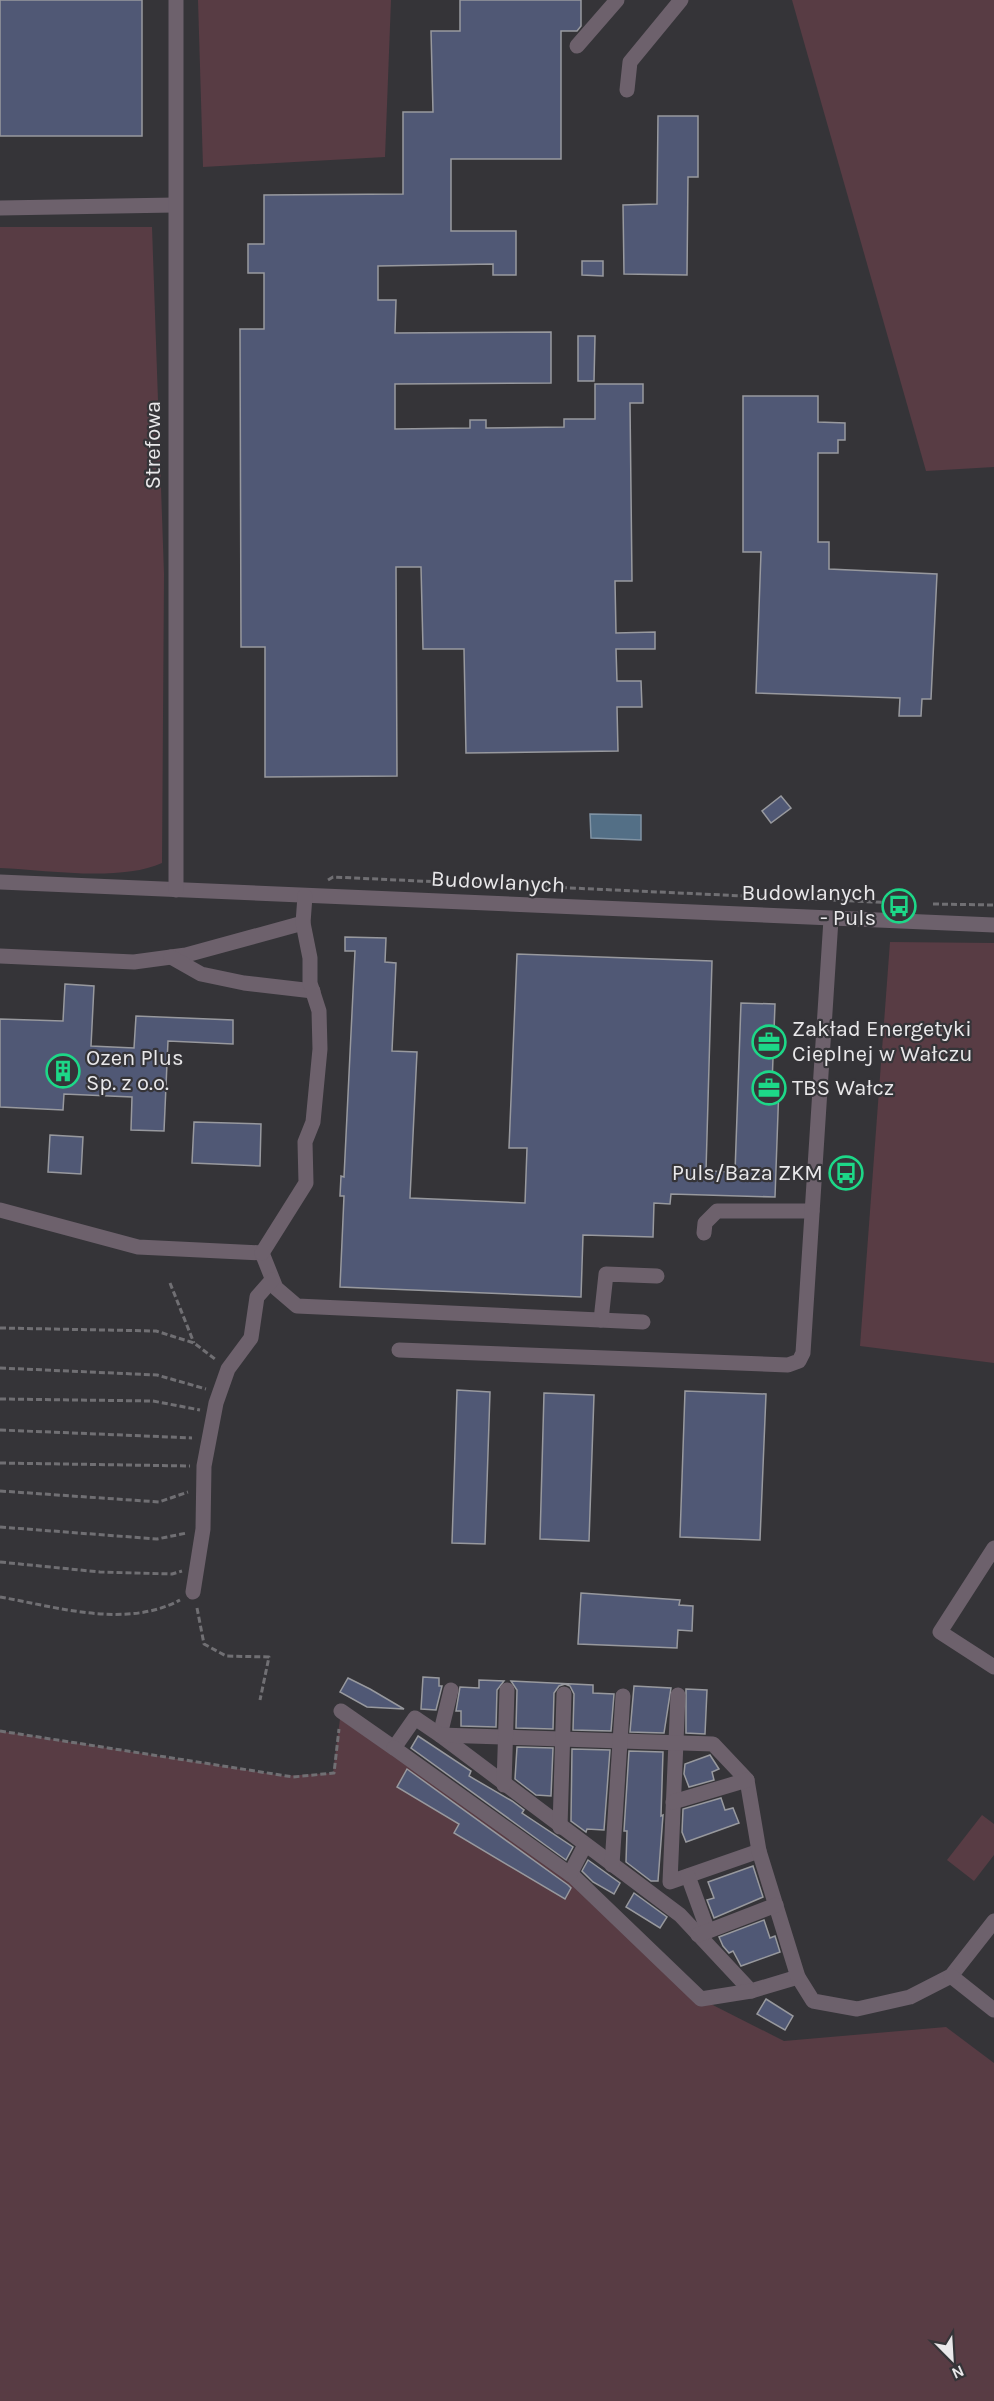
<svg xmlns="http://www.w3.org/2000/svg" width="994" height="2401" viewBox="0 0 994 2401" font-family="Karla,sans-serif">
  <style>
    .green { fill: #583c44 }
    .water { fill: #536f86; stroke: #8093a4; stroke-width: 1.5 }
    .building { fill: #505875; stroke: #98999e; stroke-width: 1.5 }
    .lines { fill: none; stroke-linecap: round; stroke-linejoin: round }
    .path { stroke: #706f73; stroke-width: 3; stroke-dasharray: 6 3; stroke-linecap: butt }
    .minor { stroke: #6d616c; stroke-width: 15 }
    .labels { text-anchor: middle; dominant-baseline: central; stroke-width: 4.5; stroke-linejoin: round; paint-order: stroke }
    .street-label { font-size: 22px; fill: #e9e8ea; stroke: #353438 }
    .poi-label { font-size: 22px; fill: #e9e8ea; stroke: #353438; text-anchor: start }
  </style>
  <rect width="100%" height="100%" fill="#353438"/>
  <g class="green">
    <path d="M198,0H391L385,157L203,167Z"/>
    <path d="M792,0H994V467L926,471Z"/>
    <path d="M0,227H152L164,574L162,863C120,882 46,870 0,868Z"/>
    <path d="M890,942L994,943V1363L860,1346Z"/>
    <path d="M341,1711L570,1874L701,1999L784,2041L946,2027L994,2063V2401H0V1731L284,1776L333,1773Z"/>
    <path d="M982,1815L994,1824V1855L974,1881L947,1860Z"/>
  </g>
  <path class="water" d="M590,814L641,815V840L591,838Z"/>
  <g class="building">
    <rect x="0" y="0" width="142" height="136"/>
    <path d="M460,0H581V26L577,31H561V159H451V231H516V275H493V264L378,266V300H396L395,333L551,332V383L395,384V429L470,428V420H486V428L564,427V419H595V384H643V403H630L632,581H615L616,633L655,632V649H616L617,681H641L642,707H617L618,751L466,753L464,649H423L421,567H396L397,776L265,777V647H241L240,329H264V273H248V244H264V195L403,194V112H433L431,31H460Z"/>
    <path d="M658,116H698V177H688L687,275L624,274L623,205L657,204Z"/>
    <path d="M582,261H603V276L582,275Z"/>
    <path d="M578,336H595L594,381H578Z"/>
    <path d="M743,396H818V422L845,423V440H838V453H818V542H829V569L937,574L931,699H922L921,716H899L900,698L756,693L761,552H743Z"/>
    <path d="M781,796L791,808L771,823L762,811Z"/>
    <path d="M345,937L386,938L385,962L396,963L392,1051L417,1052L410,1198L525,1203L527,1148H509L517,954L712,961L706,1171L735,1172L741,1003L775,1004L772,1085H779L775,1197L671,1194L670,1204L654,1203L653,1237L583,1235L581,1297L340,1287L344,1196H340L341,1176L344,1177L355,951H345Z"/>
    <path d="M65,984L94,986L91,1046L134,1048L136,1016L233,1020V1044L168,1041L164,1131L131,1130L132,1097L64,1094L63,1110L0,1107V1019L63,1021Z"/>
    <path d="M194,1122L261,1124L260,1166L192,1163Z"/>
    <path d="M50,1135L83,1137L81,1174L48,1172Z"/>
    <path d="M457,1390L490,1392L485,1544L452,1543Z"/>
    <path d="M685,1391L766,1394L760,1540L680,1537Z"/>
    <path d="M544,1393L594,1395L589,1541L540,1539Z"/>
    <path d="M581,1593L680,1600L679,1605L693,1606L692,1631L678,1630L677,1648L578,1644Z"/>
    <path d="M423,1677L439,1678V1686H442L436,1710L421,1709Z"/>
    <path d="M348,1678L370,1689L404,1709L367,1707L340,1692Z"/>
    <path d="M479,1680L504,1681L497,1690L496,1727L461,1726V1711H456L460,1687L479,1688Z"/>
    <path d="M511,1681L593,1685V1693L614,1694L611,1731L573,1730L574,1694L570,1686L565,1684L559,1686L554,1693L553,1729L516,1728L517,1690Z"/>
    <path d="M634,1686L671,1688L664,1733L630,1732Z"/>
    <path d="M686,1689L707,1690L705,1734L686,1733Z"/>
    <path d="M418,1736L471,1771L469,1776L512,1801L524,1810L522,1813L573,1847L566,1860L411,1748Z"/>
    <path d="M517,1747L553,1748L551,1796L536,1795L515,1779Z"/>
    <path d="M572,1749L610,1750L604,1830L587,1829L586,1832L571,1821Z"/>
    <path d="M629,1751L663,1752L661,1816L663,1815L658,1881H651L626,1862L627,1831H624Z"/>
    <path d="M710,1755L719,1769L712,1772L714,1780L689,1787L684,1774L685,1764Z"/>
    <path d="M407,1769L568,1885L571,1888L565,1899L454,1833L459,1824L397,1787Z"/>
    <path d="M721,1798L725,1810L733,1808L739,1823L686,1842L682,1832L683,1809Z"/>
    <path d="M588,1860L620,1883L614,1894L593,1882L582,1871Z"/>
    <path d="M753,1866L763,1897L714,1918L707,1900L714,1898L708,1882Z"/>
    <path d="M634,1893L667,1917L660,1928L626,1907Z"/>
    <path d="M764,1920L770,1938L775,1936L780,1952L741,1966L733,1951L729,1953L723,1946L719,1937Z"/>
    <path d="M766,1999L793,2016L785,2030L757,2014Z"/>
  </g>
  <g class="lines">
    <g class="path">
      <path d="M328,880L333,877L896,903"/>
      <path d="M933,904L994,905"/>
      <path d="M170,1283L194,1343"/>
      <path d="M0,1328L156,1331L194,1343L215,1359"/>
      <path d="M0,1368L157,1375L206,1389"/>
      <path d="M0,1399L153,1401L200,1410"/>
      <path d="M0,1430L192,1438"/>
      <path d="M0,1463L190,1466"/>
      <path d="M0,1491L159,1502L188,1492"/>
      <path d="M0,1527L157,1539L187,1533"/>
      <path d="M0,1562L100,1572L172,1574L182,1571"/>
      <path d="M0,1597C57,1607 126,1629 180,1600"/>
      <path d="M197,1608L204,1644L226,1656L269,1657L260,1700"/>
      <path d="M0,1731L293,1777L334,1773L339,1729"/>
    </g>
    <g class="minor">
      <path d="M577,46L617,0"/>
      <path d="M627,90L630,62L681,0"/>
      <path d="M0,208L175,205"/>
      <path d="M0,882L994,925"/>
      <path d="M176,890V0"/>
      <path d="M0,956L134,962L186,955L303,923"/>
      <path d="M171,957L201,974L244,983L313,991"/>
      <path d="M0,1210L138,1247L262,1253"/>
      <path d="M704,1233L705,1223L717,1211H812"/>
      <path d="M262,1253L276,1288L297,1306L643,1322"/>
      <path d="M262,1253L306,1183L305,1142L313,1122L320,1049L319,1011L310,983V958L303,923L305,896"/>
      <path d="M601,1320L606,1274L657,1276"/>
      <path d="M399,1350L788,1365L799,1361L803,1353L831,919"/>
      <path d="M994,1548L940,1632L994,1667"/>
      <path d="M193,1592L203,1529L204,1466L216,1403L228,1369L251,1338L257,1297L272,1280"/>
      <path d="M451,1690L440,1735L680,1915L751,1991L798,1977"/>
      <path d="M678,1695L670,1882L759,1851"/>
      <path d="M341,1711L394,1748L415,1718L440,1735L713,1744L747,1780L759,1851L798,1977L813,2001L857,2009L910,1997L951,1976L994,1921"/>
      <path d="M394,1748L574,1877L701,1999L751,1991"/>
      <path d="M504,1785L507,1690"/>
      <path d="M673,1802L747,1780"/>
      <path d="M560,1827L564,1694"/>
      <path d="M612,1865L623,1696"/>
      <path d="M570,1874L585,1845"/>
      <path d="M688,1876L708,1931"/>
      <path d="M698,1935L776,1905"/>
      <path d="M951,1976L994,2010"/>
    </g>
  </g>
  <defs>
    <symbol id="bus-ring" viewBox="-11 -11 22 22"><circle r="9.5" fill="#353438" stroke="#1dd888" stroke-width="1.5"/><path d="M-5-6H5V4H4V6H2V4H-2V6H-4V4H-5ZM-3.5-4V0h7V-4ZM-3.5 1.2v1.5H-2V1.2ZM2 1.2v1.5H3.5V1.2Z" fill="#1dd888"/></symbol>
    <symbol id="office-ring" viewBox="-11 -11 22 22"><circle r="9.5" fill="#353438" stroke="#1dd888" stroke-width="1.5"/><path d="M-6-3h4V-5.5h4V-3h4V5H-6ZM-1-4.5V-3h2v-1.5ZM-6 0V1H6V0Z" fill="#1dd888"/></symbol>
    <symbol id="building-ring" viewBox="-11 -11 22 22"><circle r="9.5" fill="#353438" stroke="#1dd888" stroke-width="1.5"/><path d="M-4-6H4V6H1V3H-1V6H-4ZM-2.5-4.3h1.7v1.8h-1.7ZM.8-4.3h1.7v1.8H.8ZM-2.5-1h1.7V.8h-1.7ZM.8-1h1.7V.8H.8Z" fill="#1dd888"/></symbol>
  </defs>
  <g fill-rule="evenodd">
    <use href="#bus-ring" x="880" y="887" width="38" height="38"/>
    <use href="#office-ring" x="750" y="1023" width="38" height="38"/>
    <use href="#building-ring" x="44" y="1052" width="38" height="38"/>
    <use href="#office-ring" x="750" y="1069" width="38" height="38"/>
    <use href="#bus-ring" x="827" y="1154" width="38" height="38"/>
  </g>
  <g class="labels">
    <g class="street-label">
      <text transform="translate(153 445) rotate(-90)">Strefowa</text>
      <text transform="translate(498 882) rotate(3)">Budowlanych</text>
    </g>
    <g class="poi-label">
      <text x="876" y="893" text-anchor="end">Budowlanych<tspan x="876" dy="25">- Puls</tspan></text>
      <text x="792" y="1029">Zakład Energetyki<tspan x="792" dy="25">Cieplnej w Wałczu</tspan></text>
      <text x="86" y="1058">Ozen Plus<tspan x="86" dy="25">Sp. z o.o.</tspan></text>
      <text x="792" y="1088">TBS Wałcz</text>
      <text x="823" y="1173" text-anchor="end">Puls/Baza ZKM</text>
    </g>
  </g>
  <g transform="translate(952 2359) rotate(156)" stroke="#353438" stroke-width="4.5" paint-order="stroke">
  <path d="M0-4.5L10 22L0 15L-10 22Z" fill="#e9e8ea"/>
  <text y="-9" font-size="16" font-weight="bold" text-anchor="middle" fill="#e9e8ea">N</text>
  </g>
</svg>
